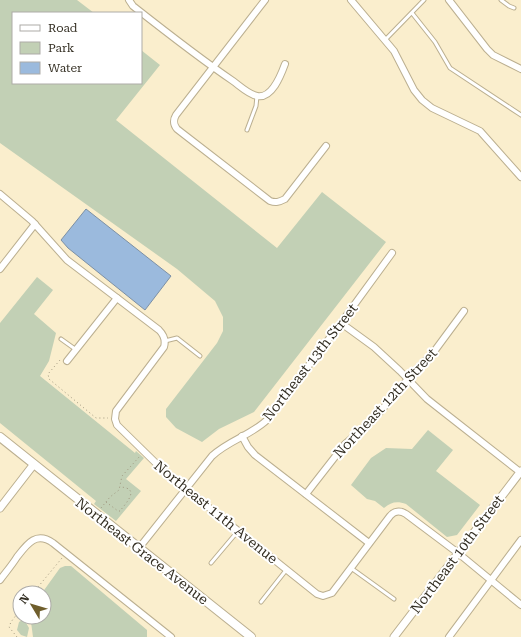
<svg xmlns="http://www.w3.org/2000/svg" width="521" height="637" viewBox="0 0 521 637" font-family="'Roboto Serif',serif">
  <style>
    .green { fill: #c2d0b5 }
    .water { fill: #9bbadd; stroke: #7c90a5 }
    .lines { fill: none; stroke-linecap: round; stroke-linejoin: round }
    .service-casing { stroke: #bbaf90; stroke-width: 5 }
    .minor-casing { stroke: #bbaf90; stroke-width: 8 }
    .tertiary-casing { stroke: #bbaf90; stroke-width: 9 }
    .secondary-casing { stroke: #bbaf90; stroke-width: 10 }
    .path { stroke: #9f967e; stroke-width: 1; stroke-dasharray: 1 3; stroke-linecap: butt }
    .service { stroke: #fff; stroke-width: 3 }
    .minor { stroke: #fff; stroke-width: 6 }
    .tertiary { stroke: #fff; stroke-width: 7 }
    .secondary { stroke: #fff; stroke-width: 8 }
    .labels { text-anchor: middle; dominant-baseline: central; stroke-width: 4; stroke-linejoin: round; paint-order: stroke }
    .street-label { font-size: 14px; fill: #332e22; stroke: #fff }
  </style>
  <rect width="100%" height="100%" fill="#faeecd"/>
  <g class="green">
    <path d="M0,0H77L94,13H13V83H141V50L160,65L116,120L277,248L322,192L386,242L254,412L219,429L202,442L176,428L166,417V409L217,343L223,331V317L215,301L177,269L0,143Z"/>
    <path d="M37,277L53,290L34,314L56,333L49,361L40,376L135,453L136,451L144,458L126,479L141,491L116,521L94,504L96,501L0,423V323Z"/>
    <path d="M428,430L453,450L436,471L480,505L457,535L447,537L406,504C397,501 391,502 384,508L375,501L367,499L351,485L371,458L386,448L412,449Z"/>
    <path d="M65,566H71L147,630V637H33L31,622L32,617H44V593H42L60,568Z"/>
    <path d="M24,619L29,628L27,637L21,635L17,630L19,622Z"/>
  </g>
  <path class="water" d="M86,209L171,276L145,310L68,248L61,240Z"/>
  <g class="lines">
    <defs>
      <g id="service">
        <path d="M501,0L509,6L514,8"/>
        <path d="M412,13L435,42L450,68L521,115"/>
        <path d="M385,40L424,0"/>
        <path d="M247,130L256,106L257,96"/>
        <path d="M61,339L75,349"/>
        <path d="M165,341L177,338L200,356"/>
        <path d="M211,563L238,531"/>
        <path d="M351,568L394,599"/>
        <path d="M261,602L287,569"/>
      </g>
      <g id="minor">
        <path d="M129,0L133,6C166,32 199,58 233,81C240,86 248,94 257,96C272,99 281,75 285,64"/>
        <path d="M265,0L176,115C173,120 173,124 177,129L270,201C276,203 279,202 285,199L326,146"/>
        <path d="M351,0L394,51L414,90L422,100L432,108L480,131L521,177"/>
        <path d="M449,0L487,49L493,55L521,69"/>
        <path d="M0,194L32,221L67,260L159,330C164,335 166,340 164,347L116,411L115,419L117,425L167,474L317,594L323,596L332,593L390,516C394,511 400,510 406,514L458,553L521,605"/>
        <path d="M0,269L35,224"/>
        <path d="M341,323L374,347L400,371L427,399L520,472"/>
        <path d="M67,361L117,298"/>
        <path d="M242,436L248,447L255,455L369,543"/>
        <path d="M306,494L345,444L374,419L413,373L433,353L464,311"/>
        <path d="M139,548L212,456C229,440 252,435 268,419L341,323L392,253"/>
        <path d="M0,580C6,572 12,565 17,557C27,544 36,531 53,543L171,637"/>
        <path d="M449,637L521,540"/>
      </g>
      <g id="tertiary">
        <path d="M0,508L34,464"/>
        <path d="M394,637L521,471"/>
      </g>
      <path id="secondary" d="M0,437L251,637"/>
    </defs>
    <use href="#service" class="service-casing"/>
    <use href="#minor" class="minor-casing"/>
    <use href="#tertiary" class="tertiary-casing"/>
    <use href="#secondary" class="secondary-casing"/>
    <g class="path">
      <path d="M60,360L48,374L49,379L96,418H108"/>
      <path d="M106,502L118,511H120C126,503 141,488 120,487"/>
      <path d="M101,508L110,497L119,490L122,476L140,456"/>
      <path d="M33,593L62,558"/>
      <path d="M17,637L9,627L11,622L20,610"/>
    </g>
    <use href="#service" class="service"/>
    <use href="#minor" class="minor"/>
    <use href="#tertiary" class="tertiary"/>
    <use href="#secondary" class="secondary"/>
  </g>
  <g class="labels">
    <g class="street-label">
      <text transform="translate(310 362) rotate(-52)">Northeast 13th Street</text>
      <text transform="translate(385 403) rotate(-47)">Northeast 12th Street</text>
      <text transform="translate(216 512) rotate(39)">Northeast 11th Avenue</text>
      <text transform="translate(142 551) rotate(38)">Northeast Grace Avenue</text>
      <text transform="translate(457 554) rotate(-53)">Northeast 10th Street</text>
    </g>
  </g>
  <rect x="12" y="12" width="130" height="72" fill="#ffffff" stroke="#adaba7"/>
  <rect x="20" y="25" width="20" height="6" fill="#ffffff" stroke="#adaba7"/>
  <text x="48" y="32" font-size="12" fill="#332e22">Road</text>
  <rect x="20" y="42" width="20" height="12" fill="#c2d0b5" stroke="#adaba7"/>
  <text x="48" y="52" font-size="12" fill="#332e22">Park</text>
  <rect x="20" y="62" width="20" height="12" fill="#9bbadd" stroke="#adaba7"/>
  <text x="48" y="72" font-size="12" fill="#332e22">Water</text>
  <g transform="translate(32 605) rotate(308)"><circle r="19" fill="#ffffff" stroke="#adaba7"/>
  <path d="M0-3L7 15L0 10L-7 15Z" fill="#6f5e2c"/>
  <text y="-6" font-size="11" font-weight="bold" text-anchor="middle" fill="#332e22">N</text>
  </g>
</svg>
